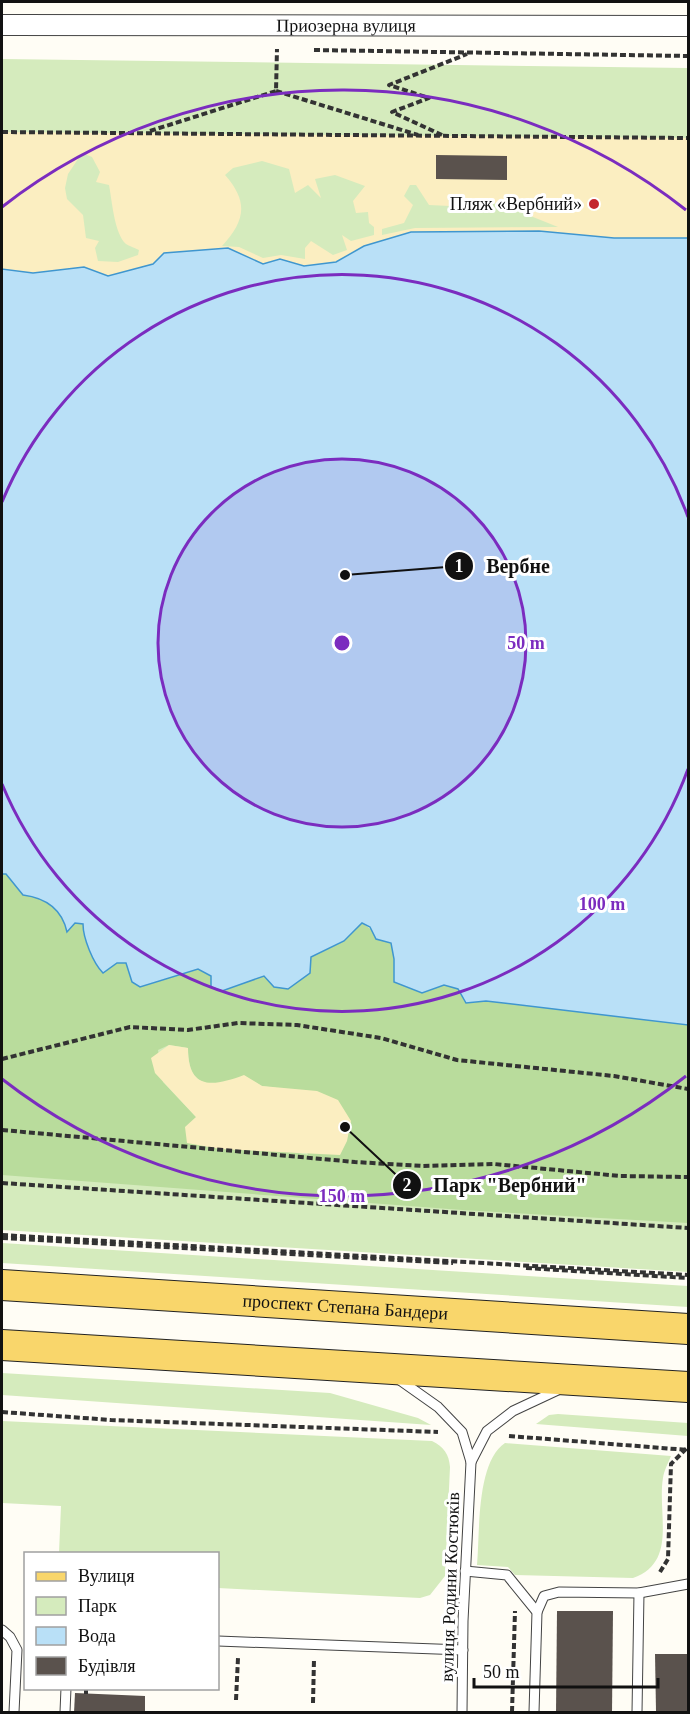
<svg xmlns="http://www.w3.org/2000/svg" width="690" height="1714" viewBox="0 0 690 1714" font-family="Georgia,serif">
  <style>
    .green { fill: #d5ebbd }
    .forest { fill: #b9dc9c; fill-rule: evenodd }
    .sand { fill: #fbeec1; fill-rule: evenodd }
    .water { fill: #b9e0f7; stroke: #3f96cf; stroke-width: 1.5 }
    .building { fill: #5a524d }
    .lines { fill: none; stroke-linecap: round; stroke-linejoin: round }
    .service-casing { stroke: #444; stroke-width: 11 }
    .minor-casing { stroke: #444; stroke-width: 22 }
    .primary-casing { stroke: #222; stroke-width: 32 }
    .path { stroke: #333; stroke-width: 4; stroke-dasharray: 6 3; stroke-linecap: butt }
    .service { stroke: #fff; stroke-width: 9 }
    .minor { stroke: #fff; stroke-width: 20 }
    .primary { stroke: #f9d66b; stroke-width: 30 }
    .ring { fill: none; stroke: #7b2cbf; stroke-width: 3 }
    .poi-dot { fill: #c4262e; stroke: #fff; stroke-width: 2 }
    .labels { text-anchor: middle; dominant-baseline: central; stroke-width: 6; stroke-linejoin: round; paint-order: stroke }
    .street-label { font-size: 18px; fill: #111; stroke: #fff }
    .poi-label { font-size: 18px; fill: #111; stroke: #fff; text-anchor: end }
    .centre { fill: #7b2cbf; stroke: #fff; stroke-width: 3 }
    .ring-label { font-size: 18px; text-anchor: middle; font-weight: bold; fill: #7b2cbf; stroke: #fff; stroke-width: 6; stroke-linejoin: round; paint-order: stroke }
    .leader { fill: none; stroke: #111; stroke-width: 2 }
    .callout-dot { fill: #111; stroke: #fff; stroke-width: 2 }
    .mark-label { font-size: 18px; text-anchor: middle; font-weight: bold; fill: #fff }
    .callout-label { font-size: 20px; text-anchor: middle; font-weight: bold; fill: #111; stroke: #fff; stroke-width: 6; stroke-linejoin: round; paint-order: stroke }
  </style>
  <rect width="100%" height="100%" fill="#fffdf5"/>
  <g class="green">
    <path d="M2,59L688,68V238L539,231L336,262L2,269Z"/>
    <path d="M2,874L395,982L688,1025V1272L2,1230Z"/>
    <path d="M2,1243L688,1286V1307L2,1263Z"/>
    <path d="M2,1373L330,1393L418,1418L431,1425L2,1395Z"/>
    <path d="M558,1414L688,1423V1436L536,1424L549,1415Z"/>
    <path d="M2,1421L432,1441C444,1447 449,1454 450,1467L445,1576L430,1595L420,1598L218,1588V1554L59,1553L61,1506L2,1503Z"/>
    <path d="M505,1443L671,1456C668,1463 664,1471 663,1478C657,1514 678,1562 633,1578L515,1575L508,1567L477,1565C480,1533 476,1462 505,1443Z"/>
  </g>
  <path class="forest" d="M2,874H6L23,895C46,898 61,909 68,931L75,923L83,924C82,938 93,964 104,972L117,963H126L140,987L199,969L232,988L264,975L274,987L299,980L310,973L311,957L344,941L362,923L391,943L394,959L395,982L444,985L458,989L466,1003L486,1001L688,1025V1223L462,1210L2,1175ZM169,1045L188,1048C188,1090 212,1088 244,1076L262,1086L284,1089L308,1155L281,1150L220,1149L196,1117L163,1082L158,1050Z"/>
  <g class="sand">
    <path d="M2,132L688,138V238H614L539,231L411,232L364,246L336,262L304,266L280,259L263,264L228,248L164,253L153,264L108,276L84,267L33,273L2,269ZM82,153L92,157L100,172L96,182L109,185C112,200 114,233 126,244C129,246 135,248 139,250L138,255L118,262L98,261L95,248L99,241L86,238L83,215L67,199L65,188L68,174ZM262,161L289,169L295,193L308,185L321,198L315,179L335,175L365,186L353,201L356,213L368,212L369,223L374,227V235L351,241L342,235L347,250L333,255L311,241L305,248V259L281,255L263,258L239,247L222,246C245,221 249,202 225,175L233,168ZM410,185H416L429,205L471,207L498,203L558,227L415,228L382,235V229L404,223L413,205L404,196Z"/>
    <path d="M169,1045L188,1048C188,1090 212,1087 244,1075L262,1086L317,1091L338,1100L351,1121L347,1141L340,1155L220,1149L187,1143L185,1127L196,1117L155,1073L151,1058Z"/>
  </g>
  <path class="water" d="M539,231L614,238H688V1025L486,1001L466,1003L458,989L444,985L422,993L394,982V959L391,943L376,939L370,927L362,923L344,941L311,957L310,973L288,989L274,987L264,976L222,991L211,987V976L198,969L140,987L132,982L126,963H117L103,973C93,963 83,938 83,924L75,923L67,932C62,909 46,898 23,895L6,874H2V269L33,273L84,267L108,276L153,264L164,253L228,248L263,264L280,259L304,266L336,262L364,246L411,232Z"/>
  <g class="building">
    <path d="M436,155L507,156V180L436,179Z"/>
    <path d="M557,1611H613L612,1713H556Z"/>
    <path d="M655,1654H688V1711H656Z"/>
    <path d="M75,1693L145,1696V1713H74Z"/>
  </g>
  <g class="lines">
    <defs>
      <g id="service">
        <path d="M397,1378L438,1407L462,1432L471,1462L463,1621L462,1712"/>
        <path d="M471,1462L487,1431L513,1411L560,1389"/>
        <path d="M465,1571L507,1575L537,1612L534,1712"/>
        <path d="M537,1612L544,1596L559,1592L639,1593L688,1584"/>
        <path d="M2,1630L10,1637L17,1650L14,1712"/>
        <path d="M218,1641L463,1650"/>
        <path d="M65,1712L66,1688"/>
        <path d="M637,1712L639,1593"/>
      </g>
      <g id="minor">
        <path id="s1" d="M2,25L688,26"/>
      </g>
      <g id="primary">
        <path id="s2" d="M2,1285L688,1329"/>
        <path d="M2,1345L688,1387"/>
      </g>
    </defs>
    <use href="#service" class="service-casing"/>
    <use href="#minor" class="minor-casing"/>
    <use href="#primary" class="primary-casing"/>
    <g class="path">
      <path d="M314,50L688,56"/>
      <path d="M276,91L418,135"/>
      <path d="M150,131L276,91L277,49"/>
      <path d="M2,132L688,138"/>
      <path d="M442,135L392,112L429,98L389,85L467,54"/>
      <path d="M2,1059L130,1027L188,1030L238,1023L297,1025L381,1038L457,1060L614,1076L688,1089"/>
      <path d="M2,1130L355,1162L423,1166L494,1164L620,1176L688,1177"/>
      <path d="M2,1183L688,1228"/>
      <path d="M2,1235L688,1275"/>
      <path d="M2,1238L453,1263"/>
      <path d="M526,1268L688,1278"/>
      <path d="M2,1412L111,1420L438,1432"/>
      <path d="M509,1436L688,1450"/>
      <path d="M660,1572L668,1559L671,1464L688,1447"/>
      <path d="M86,1694V1688"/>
      <path d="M236,1700L238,1658"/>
      <path d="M313,1703L314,1659"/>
      <path d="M512,1712L515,1611"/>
    </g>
    <use href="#service" class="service"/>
    <use href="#minor" class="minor"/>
    <use href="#primary" class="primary"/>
  </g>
  <circle cx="342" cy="643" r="184" fill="#7b2cbf" fill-opacity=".12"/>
  <g class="ring">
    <circle cx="342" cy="643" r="184"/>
    <path d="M688 769A368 368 0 0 1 2 784M2 502A368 368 0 0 1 688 517"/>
    <path d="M686 1076A553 553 0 0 1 2 1079M2 207A553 553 0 0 1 686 210"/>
  </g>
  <circle class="poi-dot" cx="594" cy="204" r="6"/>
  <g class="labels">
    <g class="street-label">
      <text stroke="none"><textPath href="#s1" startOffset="344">Приозерна вулиця</textPath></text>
      <text stroke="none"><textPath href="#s2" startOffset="344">проспект Степана Бандери</textPath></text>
      <text transform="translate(450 1587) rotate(-88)">вулиця Родини Костюків</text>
    </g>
    <g class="poi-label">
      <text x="582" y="204">Пляж «Вербний»</text>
    </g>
  </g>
  <circle cx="342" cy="643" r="9" class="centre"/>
  <g class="ring-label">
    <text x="526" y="649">50 m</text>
    <text x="602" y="910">100 m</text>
    <text x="342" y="1202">150 m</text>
  </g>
  <path class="leader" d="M345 575L459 566M345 1127L407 1185"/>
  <g class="callout-dot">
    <circle cx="345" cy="575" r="6"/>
    <circle cx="345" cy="1127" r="6"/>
    <circle cx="459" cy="566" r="15"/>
    <circle cx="407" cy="1185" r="15"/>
  </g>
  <g class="mark-label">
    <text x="459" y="572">1</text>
    <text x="407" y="1191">2</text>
  </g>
  <g class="callout-label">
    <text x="518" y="573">Вербне</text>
    <text x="510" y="1192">Парк "Вербний"</text>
  </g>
  <rect width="690" height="1714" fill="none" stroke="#111111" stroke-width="6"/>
  <rect x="24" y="1552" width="195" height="138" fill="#ffffff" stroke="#a0a0a0" stroke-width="1.5"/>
  <rect x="36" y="1572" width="30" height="9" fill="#f9d66b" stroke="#a0a0a0" stroke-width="1.5"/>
  <text x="78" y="1582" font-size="18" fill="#111111">Вулиця</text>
  <rect x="36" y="1597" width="30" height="18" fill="#d5ebbd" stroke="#a0a0a0" stroke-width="1.5"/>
  <text x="78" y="1612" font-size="18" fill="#111111">Парк</text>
  <rect x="36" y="1627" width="30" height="18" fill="#b9e0f7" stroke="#a0a0a0" stroke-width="1.5"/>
  <text x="78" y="1642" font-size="18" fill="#111111">Вода</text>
  <rect x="36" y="1657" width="30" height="18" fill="#5a524d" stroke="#a0a0a0" stroke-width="1.5"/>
  <text x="78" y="1672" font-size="18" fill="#111111">Будівля</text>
  <path d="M474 1678v9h184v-9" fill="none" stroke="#111111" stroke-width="3"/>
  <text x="483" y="1678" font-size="18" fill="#111111" stroke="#ffffff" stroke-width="4.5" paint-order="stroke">50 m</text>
</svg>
